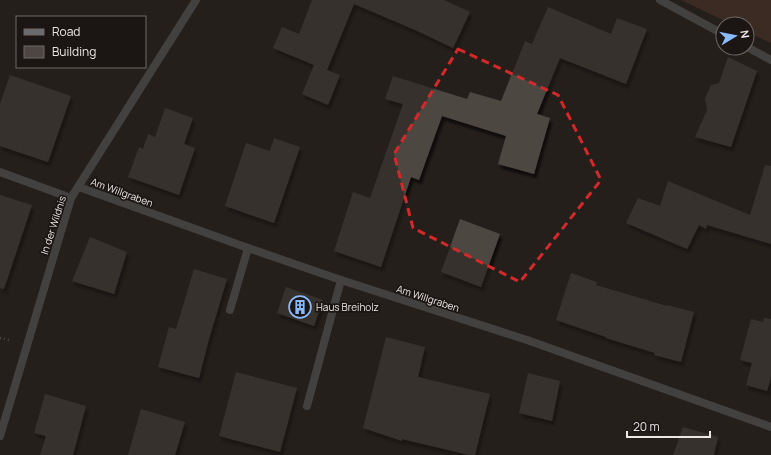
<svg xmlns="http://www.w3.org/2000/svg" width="771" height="455" viewBox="0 0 771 455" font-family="Manrope,sans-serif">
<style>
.green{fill:#573a2d}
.building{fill:#4d4643;filter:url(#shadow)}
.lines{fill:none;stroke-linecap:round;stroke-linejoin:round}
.path{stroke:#7a7472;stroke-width:2.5;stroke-dasharray:1 3;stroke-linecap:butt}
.service{stroke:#696b6e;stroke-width:8}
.minor{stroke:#696b6e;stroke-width:8}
.marked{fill:none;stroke:#d62828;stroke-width:3;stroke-dasharray:8 5;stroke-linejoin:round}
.labels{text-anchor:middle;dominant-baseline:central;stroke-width:3.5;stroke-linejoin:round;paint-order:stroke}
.street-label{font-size:10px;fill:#ece7e6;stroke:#1b1513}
.poi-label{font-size:10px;fill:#ece7e6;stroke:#1b1513;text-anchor:start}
</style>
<defs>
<filter id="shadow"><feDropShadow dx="2.5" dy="4.5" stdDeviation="1" flood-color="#0009"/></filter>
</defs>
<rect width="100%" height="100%" fill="#251f1c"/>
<path class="green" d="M681,0H771V43L747,32V24H731Z"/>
<g class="building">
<path d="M312,0H444L470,12L453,48L415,30L354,4L327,70L340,75L328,105L302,94L314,65L273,48L282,27L299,34Z"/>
<path d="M548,7L611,34L617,18L647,29L626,84L560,58L537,114L550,118L534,174L498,164L506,136L442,116L419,180L411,177L381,267L334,251L353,192L370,198L403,104L385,99L393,76L467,99L470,92L501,101L525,41L532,44Z"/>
<path d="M728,57L757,71L731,147L695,137L707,110L705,98L711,85L719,83Z"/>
<path d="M10,75L71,96L48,162L0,146V104Z"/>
<path d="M165,108L193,118L184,144L195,148L179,195L128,177L139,147L143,149L148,134L155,137Z"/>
<path d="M274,138L300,147L274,223L225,206L246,143L270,151Z"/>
<path d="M765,165L771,166V244L707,225L706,229L699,225L687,249L626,223L638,198L660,206L668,181L750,215Z"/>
<path d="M0,195L32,205L4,289L0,288Z"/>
<path d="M460,219L500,234L481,287L441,272Z"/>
<path d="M90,237L127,252L114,294L72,281Z"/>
<path d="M194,269L227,279L209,339L199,378L158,367L169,327L176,329Z"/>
<path d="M571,273L597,282L596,285L667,306V305L694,312L681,362L654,355L655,353L606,338V337L556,320Z"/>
<path d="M286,287L323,300L314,326L277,313Z"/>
<path d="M764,318L771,319V377L767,391L746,385L752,363L740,360L751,319L763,322Z"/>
<path d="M386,337L425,347L418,377L490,394L475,455H469L402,439V441L363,428Z"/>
<path d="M236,372L297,388L280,452L219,436Z"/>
<path d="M528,373L560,381L552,421L519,413Z"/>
<path d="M45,394L86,406L73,455H40L46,436L34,433Z"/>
<path d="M141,409L185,422L175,455H128Z"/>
<path d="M683,427L718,437L714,455H673Z"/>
</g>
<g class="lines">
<path class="path" d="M0,338L9,340"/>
<g class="service">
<path d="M660,0L723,34"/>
<path d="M747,47L771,60"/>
<path d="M230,310L248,248"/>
<path d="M307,406L341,280"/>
</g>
<g class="minor">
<path d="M0,172L71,198"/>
<path d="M79,187L248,248L341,280L527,340L771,427"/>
<path d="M0,436L71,198L196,0"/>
</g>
</g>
<path d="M0 0H771V455H0ZM458,49L558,95L601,180L520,282L413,228L394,154Z" fill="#251f1c" fill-opacity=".55" fill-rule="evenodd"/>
<path class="marked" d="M458,49L558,95L601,180L520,282L413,228L394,154Z"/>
<defs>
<g id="building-ring" transform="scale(1.15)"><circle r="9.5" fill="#1b1513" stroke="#88bafc" stroke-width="1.5"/><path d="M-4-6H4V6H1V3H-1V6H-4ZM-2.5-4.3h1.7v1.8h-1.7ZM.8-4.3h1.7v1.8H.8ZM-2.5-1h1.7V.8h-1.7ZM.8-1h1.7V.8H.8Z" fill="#88bafc"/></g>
</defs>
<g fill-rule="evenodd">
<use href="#building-ring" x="300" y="307"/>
</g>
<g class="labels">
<g class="street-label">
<text transform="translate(122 192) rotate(20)">Am Willgraben</text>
<text transform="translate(53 225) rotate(-72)">In der Wildnis</text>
<text transform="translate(428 298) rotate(18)">Am Willgraben</text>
</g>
<g class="poi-label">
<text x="316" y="307">Haus Breiholz</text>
</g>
</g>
<rect x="16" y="16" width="130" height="52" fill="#1b1513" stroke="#6f6967"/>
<rect x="24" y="29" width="20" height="6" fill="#696b6e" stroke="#6f6967"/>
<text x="52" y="36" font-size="12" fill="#ece7e6">Road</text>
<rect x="24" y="46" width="20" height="12" fill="#4d4643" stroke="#6f6967"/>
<text x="52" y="56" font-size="12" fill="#ece7e6">Building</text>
<g transform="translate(735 36) rotate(80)"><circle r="19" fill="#1b1513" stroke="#6f6967"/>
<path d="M0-3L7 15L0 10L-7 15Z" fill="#88bafc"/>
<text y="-6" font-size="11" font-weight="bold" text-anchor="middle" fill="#ece7e6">N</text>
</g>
<path d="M627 431v6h83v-6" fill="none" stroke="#ece7e6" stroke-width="2"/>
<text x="633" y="431" font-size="12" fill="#ece7e6" stroke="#1b1513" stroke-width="3" paint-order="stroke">20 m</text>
</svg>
